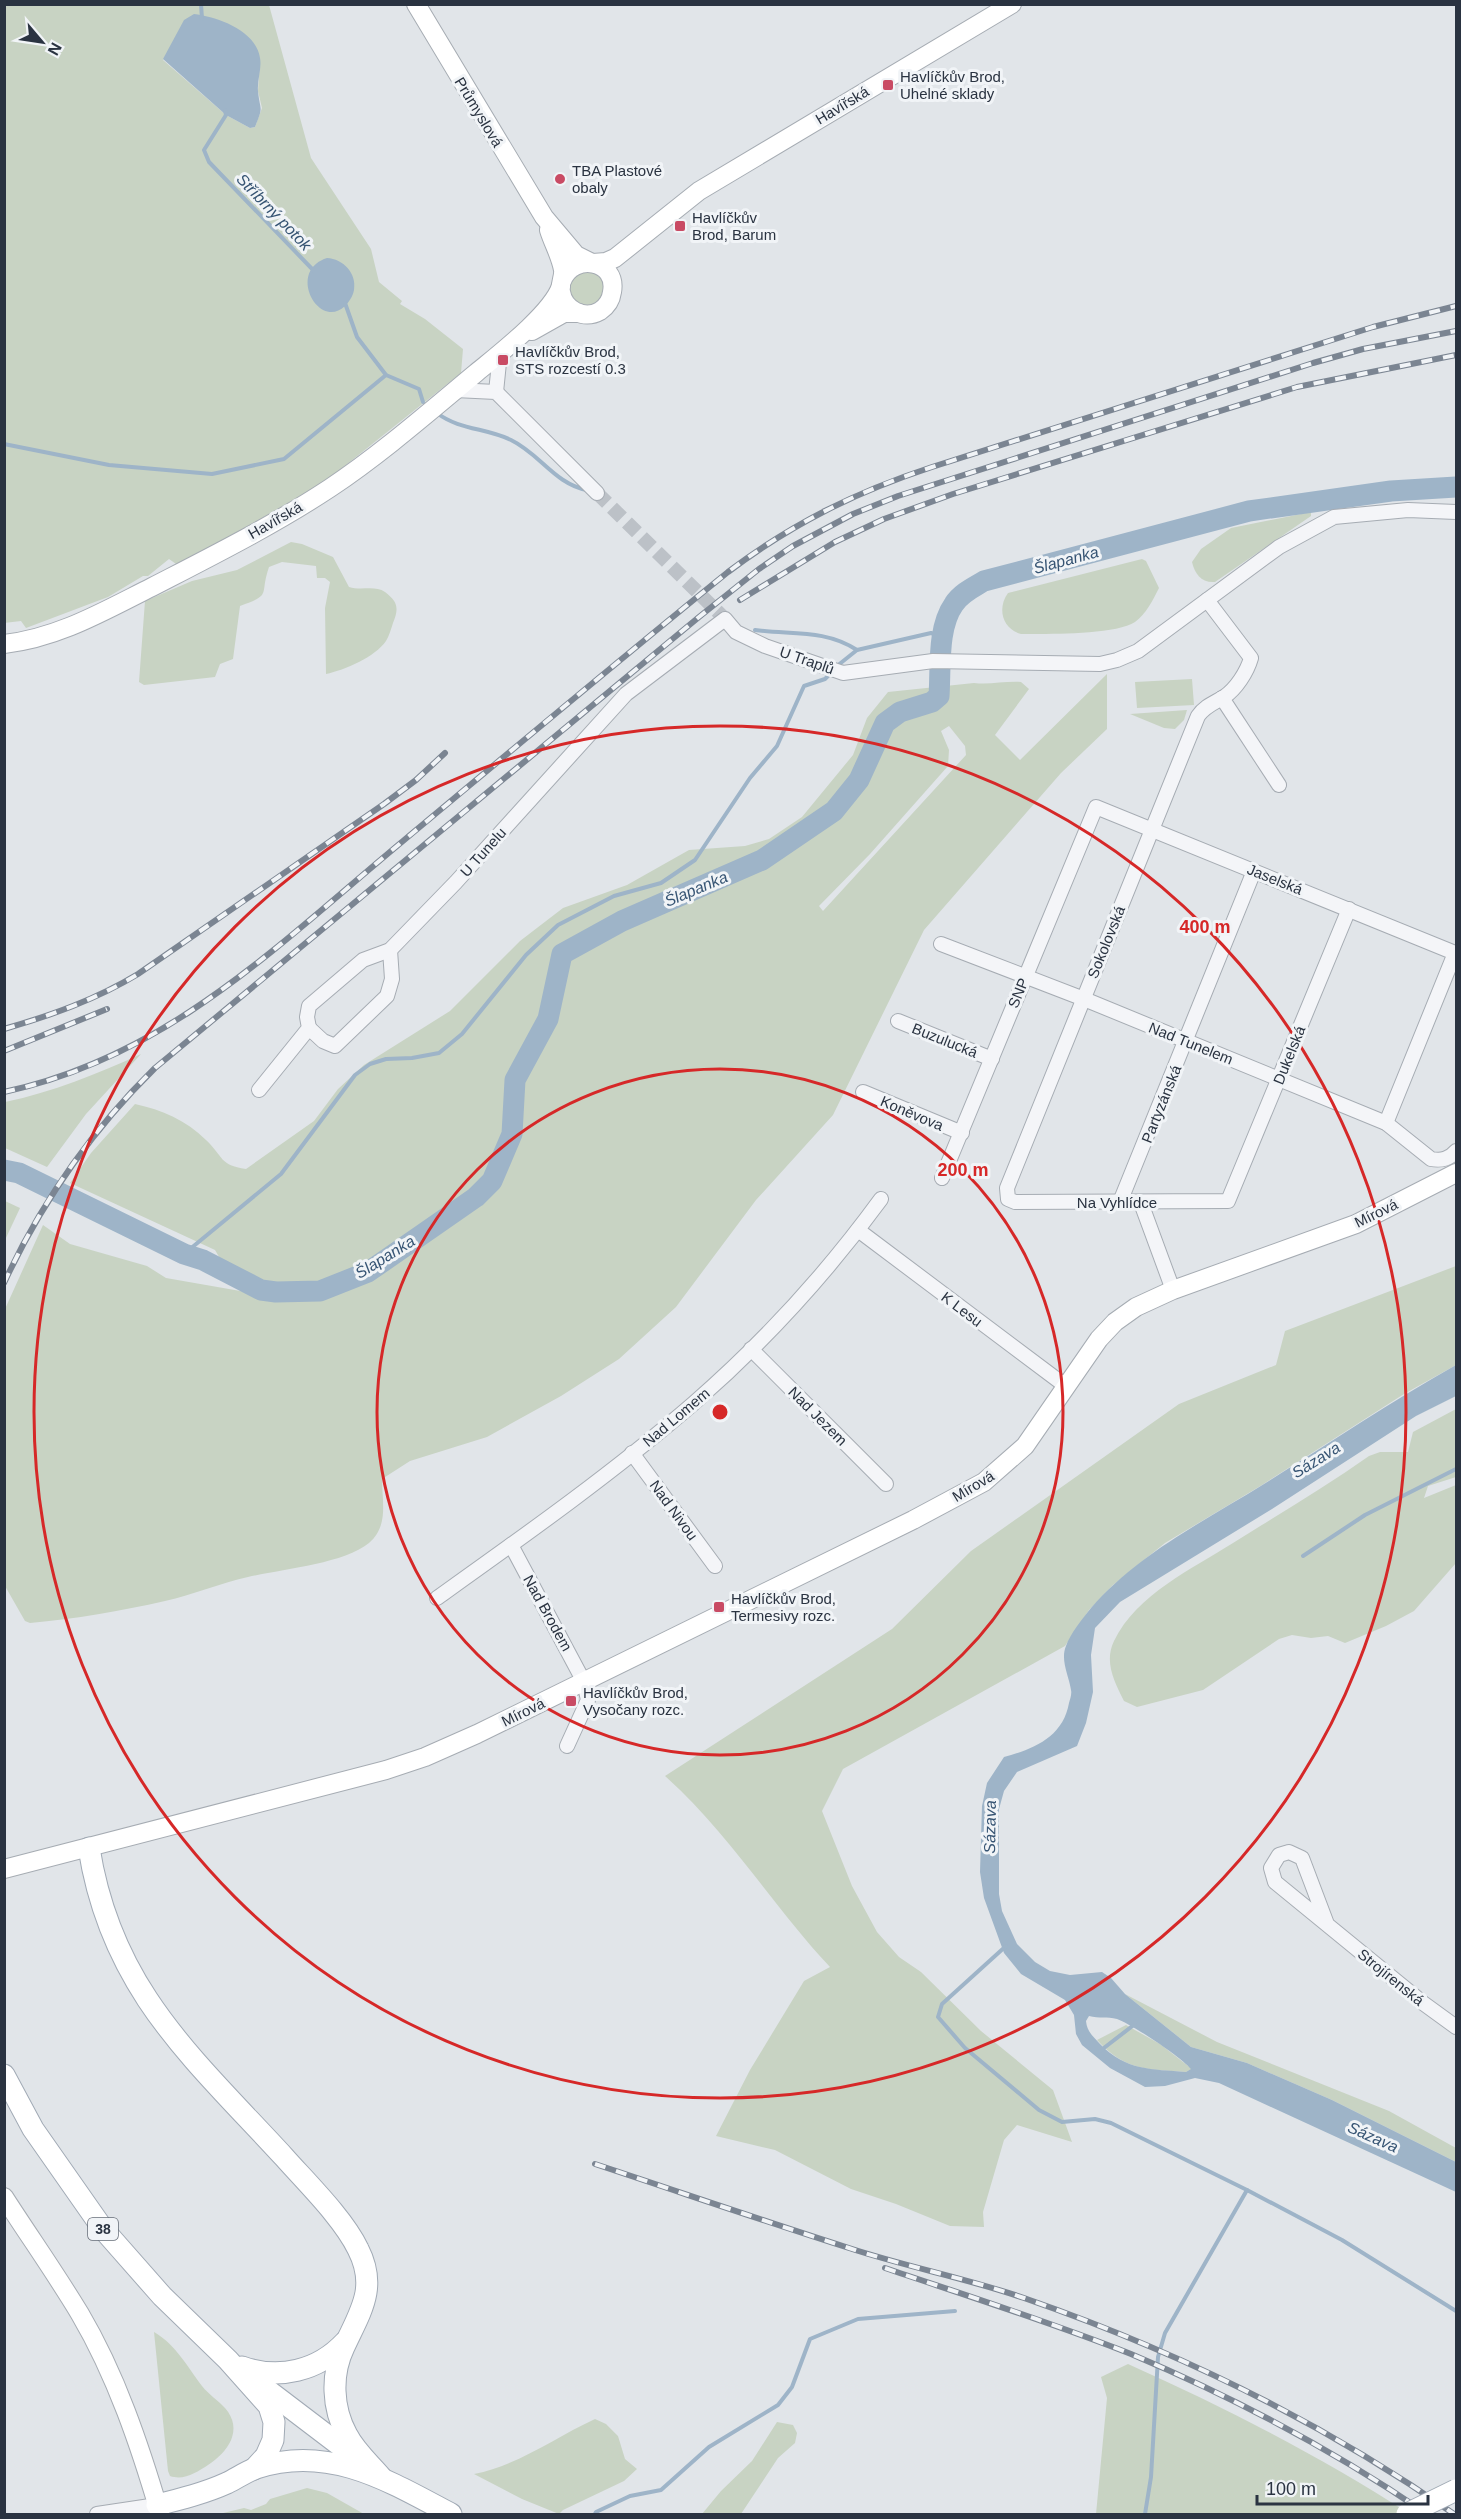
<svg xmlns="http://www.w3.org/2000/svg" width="1461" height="2519" viewBox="0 0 1461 2519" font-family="Arial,sans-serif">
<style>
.green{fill:#c8d3c3;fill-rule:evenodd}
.water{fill:#9eb4c8;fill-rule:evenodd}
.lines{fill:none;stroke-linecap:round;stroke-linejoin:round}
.stream{stroke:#9eb4c8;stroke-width:4}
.river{stroke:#9eb4c8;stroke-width:21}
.street-tunnel{stroke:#bcc1c7;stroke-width:14;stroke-dasharray:14 7;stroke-linecap:butt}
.street-casing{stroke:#a6acb3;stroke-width:16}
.secondary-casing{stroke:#a6acb3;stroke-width:20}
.primary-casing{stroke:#a1aab5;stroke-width:23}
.street{stroke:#f4f5f8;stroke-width:14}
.secondary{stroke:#fff;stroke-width:18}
.primary{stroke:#fff;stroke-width:21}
.rail-casing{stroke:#7b8592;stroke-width:6}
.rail{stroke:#f1f4f7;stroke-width:4;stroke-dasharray:11;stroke-linecap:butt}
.primary-bridge-casing{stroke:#a1aab5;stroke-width:23;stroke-linecap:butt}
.primary-bridge{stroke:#fff;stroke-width:21}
.ring{fill:none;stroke:#d62828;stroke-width:3}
.poi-dot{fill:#c94b64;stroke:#f1f4f7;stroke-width:2}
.labels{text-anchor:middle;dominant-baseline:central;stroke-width:6;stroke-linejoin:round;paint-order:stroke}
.shield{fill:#f1f4f7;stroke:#666d78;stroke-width:1.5}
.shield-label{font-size:14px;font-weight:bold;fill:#2a3341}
.poi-label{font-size:15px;fill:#2a3341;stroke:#f1f4f7;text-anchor:start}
.street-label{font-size:15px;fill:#2a3341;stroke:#f1f4f7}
.water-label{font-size:16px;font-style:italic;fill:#365473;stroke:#f1f4f7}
.centre{fill:#d62828;stroke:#f1f4f7;stroke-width:3}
.ring-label{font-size:18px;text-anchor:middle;font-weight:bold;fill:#d62828;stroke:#f1f4f7;stroke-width:6;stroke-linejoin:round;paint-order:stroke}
</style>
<rect width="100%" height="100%" fill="#e1e5e9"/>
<g class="green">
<path d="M4,5H269L311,158L371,249L379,282L402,301L400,304L425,319L463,349L461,373L326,481L179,566L169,559L148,576H143L108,597L26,628L21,621L4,623ZM175,40L260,59L258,91L262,108L255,127L250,128L226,115L163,60Z"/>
<circle cx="587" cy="288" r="17"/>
<path d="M1311,512V516L1215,582C1201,583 1195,574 1192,562L1201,549L1231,528Z"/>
<path d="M291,542L302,544L333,557L349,587C361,591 375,585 385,592C398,602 399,608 393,623C391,629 389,636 386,641C375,657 345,670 326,674L325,608L330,582L325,578H317L316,566L282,562L269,567C259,596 273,594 240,606L233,659L220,664L215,677L144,685L139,682L145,601L192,581L237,570Z"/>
<path d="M1142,559L1146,561L1159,588C1153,600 1146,614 1135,622C1115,635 1047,634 1021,634C1002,629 997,608 1008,593Z"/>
<path d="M1107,674V729L1061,773L924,930L833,1115L756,1200L676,1307L619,1359L561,1396L487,1437L410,1461L382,1479C382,1501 389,1526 369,1543C343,1564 282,1569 248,1577C220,1583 193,1595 165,1601C121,1611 75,1619 30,1623L25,1621L5,1586V1309L43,1225L70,1244L147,1266L166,1278L292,1300L278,1283L258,1282L228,1272L215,1250L70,1183L91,1153L135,1104C162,1110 186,1120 206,1140C224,1157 219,1165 246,1169L314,1121L338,1089L364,1065L450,1011L520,941L563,908L627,885L689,850L745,846L769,839L802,817L853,755L867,718L888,692L974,683C989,685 1005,681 1021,682L1029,689L995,735L1020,760ZM949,726L965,746L966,755L823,911L819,906L870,854L948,766L949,750L941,731Z"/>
<path d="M1192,679L1194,705L1137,708L1135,682Z"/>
<path d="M1187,710L1184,720L1175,729L1164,728L1130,714Z"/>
<path d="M141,1054L86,1114L47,1167L5,1148V1102C53,1092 97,1074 141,1054Z"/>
<path d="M5,1201L20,1208L5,1240Z"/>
<path d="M1456,1266V1365L1404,1394L1262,1485L1165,1543L1113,1585L1089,1610L1065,1646L843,1769L822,1811L852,1886L877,1932L899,1957L921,1972L981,2031L1053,2090L1072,2142L1017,2125L1004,2140L983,2212L984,2227L950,2226L896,2204L851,2189L775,2150L716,2136L750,2070L804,1981L830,1967C773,1906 728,1832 665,1776L892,1629L971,1551L1179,1404L1276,1365L1285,1331Z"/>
<path d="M1456,1409V1477L1428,1486L1424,1498L1456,1485V1563L1414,1611L1386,1626L1345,1643L1328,1636L1311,1638L1292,1635L1279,1639L1203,1690L1137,1707L1124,1701C1114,1681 1104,1662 1114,1641C1137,1594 1192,1569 1233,1543C1279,1514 1325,1487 1369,1456L1380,1452H1408L1413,1432Z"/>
<path d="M1125,1994L1217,2042L1389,2111L1456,2148V2162L1332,2100L1247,2063L1191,2047Z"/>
<path d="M1126,2025L1160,2044L1192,2069L1186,2072C1146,2069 1126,2071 1097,2040Z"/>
<path d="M154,2332C176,2345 187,2366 202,2386C209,2395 218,2400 225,2408C244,2430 228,2452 208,2465C197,2472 184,2481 170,2476L168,2471Z"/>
<path d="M1128,2364C1226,2408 1320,2456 1410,2514H1096L1107,2398L1101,2377Z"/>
<path d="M595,2419L606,2424L618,2436L625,2459L637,2469L624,2481L563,2510L559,2514L522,2499L474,2474C519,2465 554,2438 595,2419Z"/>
<path d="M777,2422L793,2425L797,2433L795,2443L778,2458L741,2514H702L721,2491L752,2461Z"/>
<path d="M307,2488L327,2493L364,2514H219L244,2508L251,2510L266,2504L270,2499Z"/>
</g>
<g class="water">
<path d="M194,14C217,17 256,30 260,58C262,69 257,80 258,91C260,112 264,105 255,127L250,128L226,115L163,59L184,20Z"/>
<path d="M327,258C343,259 357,273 354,290C353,296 349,302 345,306C319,331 286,271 327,258Z"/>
<path d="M1456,1365V1396L1416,1416L1272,1509L1120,1602L1095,1628L1091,1655L1093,1692L1086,1723L1077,1746L1017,1772L1004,1791L999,1809V1894L1002,1911L1017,1944L1035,1962L1050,1971L1070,1975L1102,1972L1111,1978L1125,1994L1191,2047L1247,2063L1332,2100L1456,2162V2192L1219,2083L1195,2078L1165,2086L1145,2087L1110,2068L1082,2045L1076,2034L1074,2015L1065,2000L1021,1974L1004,1953L984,1898L980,1872L982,1806L987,1783L1004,1757C1034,1749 1063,1737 1069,1703C1070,1699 1072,1694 1071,1690C1069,1676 1060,1660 1066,1646C1070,1634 1083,1618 1091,1608C1139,1553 1203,1522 1264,1484C1328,1444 1390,1402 1456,1365ZM1089,2016C1099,2019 1107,2016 1117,2019C1133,2025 1181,2057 1191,2069L1186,2072C1152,2069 1126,2071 1100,2044C1093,2036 1087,2032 1086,2021Z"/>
</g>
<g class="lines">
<g class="stream">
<path d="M201,4L202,19"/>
<path d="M225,110L226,115L204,150L209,162L315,272"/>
<path d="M345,303L357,337L386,375L419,389L423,402"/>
<path d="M437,413C459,430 487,428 511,440C540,454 555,484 587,490"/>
<path d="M4,444L109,465L212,474L284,459L386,375"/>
<path d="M755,630C791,635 825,629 857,650L931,633L943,637"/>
<path d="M837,666L857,650"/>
<path d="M184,1254L281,1174L355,1075L370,1064L386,1059L412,1058L439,1053L462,1034L526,955L558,925L614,896L661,883L695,860L750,778L777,746L804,686L825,679L832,672"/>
<path d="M1303,1556L1365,1515L1456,1469"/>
<path d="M1006,1946L942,2004L938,2017L965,2048L1039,2110L1062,2122L1095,2119L1111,2123L1247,2190L1342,2240L1456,2311"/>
<path d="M1100,2051L1135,2024"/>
<path d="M595,2514L596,2512L630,2496L661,2490L709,2447L778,2405L792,2387L810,2339L858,2319L955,2311"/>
<path d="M1145,2514L1151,2477L1158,2357L1165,2333L1247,2190"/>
</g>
<path class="river" d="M4,1170L19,1173L184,1254L203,1260L261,1290L276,1292L320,1291L368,1272L476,1197L492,1181L512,1134L515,1080L548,1019L562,954L622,921L762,860L834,811L859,780L885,723L900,712L932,702L939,696C941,667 937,628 954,604C961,593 974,587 984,581L1249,511L1391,491L1456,487"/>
<path class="street-tunnel" d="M597,493L725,619"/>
<g class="street-casing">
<g id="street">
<path d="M455,390L496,392L597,493"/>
<path d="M496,392L500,353"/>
<path d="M1207,600L1251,658C1247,672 1236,689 1224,697C1214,703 1205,706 1198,716L1007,1188L1008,1199L1015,1202L1228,1201L1349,909"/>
<path d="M1222,698L1279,785"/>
<path d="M941,944L1084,999L1386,1123L1431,1159C1442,1161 1449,1159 1456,1151"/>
<path d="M898,1021L992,1059"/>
<path d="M309,1028L323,1041L335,1046L387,996L392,979L390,950"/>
<path d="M259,1090L309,1028L307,1017L309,1006L363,960L390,950L456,882L626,694L725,619L736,632L765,646L843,673L933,661L1100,664L1117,660L1138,651L1279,547L1334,517L1408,510L1456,512"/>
<path d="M863,1092L962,1133"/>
<path d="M942,1178L1096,807L1455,953L1386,1123"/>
<path d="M1120,1202L1254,871"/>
<path d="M1141,1203L1173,1290"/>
<path d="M858,1230L1067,1387"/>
<path d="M751,1349L886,1484"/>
<path d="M632,1453L715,1566"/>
<path d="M511,1545L584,1682L588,1700L567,1746"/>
<path d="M437,1598C524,1536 613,1473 694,1403C764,1342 827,1273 881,1199"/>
<path d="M1327,1924L1302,1858L1289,1852L1279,1855L1271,1868L1275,1882L1423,2003L1456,2027"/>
<path d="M97,2514L157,2505"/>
</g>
</g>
<g class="secondary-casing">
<g id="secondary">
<path d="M416,4L544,217L576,255L590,262"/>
<path d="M549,230C553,243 561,257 563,270C564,277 559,285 561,292C564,310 584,320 600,311C606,307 611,300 612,292C618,260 573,252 562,281"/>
<path d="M593,263L606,262L615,258L699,191L1012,4"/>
<path d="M532,331L564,313H579"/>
<path d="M4,644C58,638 104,611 152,587C212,556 274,525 330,488C381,454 429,412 476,373C499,354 552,313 561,286"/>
<path d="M4,1869L386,1770L425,1757L477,1734L913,1520L984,1482L1025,1446L1099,1339L1115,1322L1136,1307L1173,1290L1356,1224L1456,1173"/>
<path d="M4,2197C29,2236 56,2274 80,2314C116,2375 140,2446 160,2514"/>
</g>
</g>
<g class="primary-casing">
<g id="primary">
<path d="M89,1848C111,1989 193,2058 284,2157C307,2183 343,2218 358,2249C378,2288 360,2312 344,2347C331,2374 332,2408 347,2435C355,2451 369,2463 381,2477"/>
<path d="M4,2075L33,2129L103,2229L162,2296L228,2360L269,2406L274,2422L273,2440L266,2456L254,2469"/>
<path d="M242,2367C279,2380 318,2371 345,2342"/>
<path d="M262,2386L354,2456"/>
<path d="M157,2505C181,2499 205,2493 227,2483C237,2478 246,2472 256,2468C329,2444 389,2481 451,2514"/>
</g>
</g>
<use href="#street" class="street"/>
<use href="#secondary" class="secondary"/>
<use href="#primary" class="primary"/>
<g class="rail-casing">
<g id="rail">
<path d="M740,600L835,542L884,519L953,494L1297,387L1456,355"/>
<path d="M4,1029C52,1015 95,1000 138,974L384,804L416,780L445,753"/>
<path d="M4,1051L107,1009"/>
<path d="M4,1092C168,1057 279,944 403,841C511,751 619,660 728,572C793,523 856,492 932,467L1373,327L1456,306"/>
<path d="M4,1283C42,1201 91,1131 155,1068L699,617L759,569L793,546L853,514L898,496L1313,363L1363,349L1456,331"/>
<path d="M595,2164C680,2192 764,2221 849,2248C907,2267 966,2278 1024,2298C1177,2351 1322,2422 1454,2514"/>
<path d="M885,2268C968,2296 1050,2322 1131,2354C1233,2397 1335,2451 1427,2514"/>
</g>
</g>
<use href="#rail" class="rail"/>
<g class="primary-bridge-casing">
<path id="primary-bridge" d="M1407,2514L1456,2490"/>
</g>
<use href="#primary-bridge" class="primary-bridge"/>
</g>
<g class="ring">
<circle cx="720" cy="1412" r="343"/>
<circle cx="720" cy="1412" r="686"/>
</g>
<g class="poi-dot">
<rect x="882" y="79" width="12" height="12" rx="3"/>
<circle cx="560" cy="179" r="6"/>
<rect x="674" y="220" width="12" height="12" rx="3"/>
<rect x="497" y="354" width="12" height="12" rx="3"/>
<rect x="713" y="1601" width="12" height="12" rx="3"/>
<rect x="565" y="1695" width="12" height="12" rx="3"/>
</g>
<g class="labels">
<rect class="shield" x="88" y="2218" width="30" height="22" rx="4.5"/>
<g class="shield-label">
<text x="103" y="2229">38</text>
</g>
<g class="poi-label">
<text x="900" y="76">Havlíčkův Brod,<tspan x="900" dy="17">Uhelné sklady</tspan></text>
<text x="572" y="170">TBA Plastové<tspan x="572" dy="17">obaly</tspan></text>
<text x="692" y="217">Havlíčkův<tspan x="692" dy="17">Brod, Barum</tspan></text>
<text x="515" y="351">Havlíčkův Brod,<tspan x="515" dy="17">STS rozcestí 0.3</tspan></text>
<text x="731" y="1598">Havlíčkův Brod,<tspan x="731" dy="17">Termesivy rozc.</tspan></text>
<text x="583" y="1692">Havlíčkův Brod,<tspan x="583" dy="17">Vysočany rozc.</tspan></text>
</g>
<g class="street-label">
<text transform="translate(842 105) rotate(-31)">Havířská</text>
<text transform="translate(479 112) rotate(59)">Průmyslová</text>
<text transform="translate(275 520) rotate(-30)">Havířská</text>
<text transform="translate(807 660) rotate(19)">U Traplů</text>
<text transform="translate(483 852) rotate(-48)">U Tunelu</text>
<text transform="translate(1275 879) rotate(22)">Jaselská</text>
<text transform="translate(1106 942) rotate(-68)">Sokolovská</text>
<text transform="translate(1018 993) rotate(-68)">SNP</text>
<text transform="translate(945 1040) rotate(22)">Buzulucká</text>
<text transform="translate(1191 1043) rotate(22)">Nad Tunelem</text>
<text transform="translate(1289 1055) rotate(-68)">Dukelská</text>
<text transform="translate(1161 1104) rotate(-68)">Partyzánská</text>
<text transform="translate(912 1113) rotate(23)">Koněvova</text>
<text x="1117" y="1202">Na Vyhlídce</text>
<text transform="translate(1376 1213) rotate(-26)">Mírová</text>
<text transform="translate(962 1309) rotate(37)">K Lesu</text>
<text transform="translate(818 1416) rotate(45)">Nad Jezem</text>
<text transform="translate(676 1417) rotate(-40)">Nad Lomem</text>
<text transform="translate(973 1486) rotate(-31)">Mírová</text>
<text transform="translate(674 1510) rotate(54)">Nad Nivou</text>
<text transform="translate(548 1613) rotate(61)">Nad Brodem</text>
<text transform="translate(523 1712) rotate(-26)">Mírová</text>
<text transform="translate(1391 1977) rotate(39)">Strojírenská</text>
</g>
<g class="water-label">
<text transform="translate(274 212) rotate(46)">Stříbrný potok</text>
<text transform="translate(1066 560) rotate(-15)">Šlapanka</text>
<text transform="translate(696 889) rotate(-23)">Šlapanka</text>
<text transform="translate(385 1257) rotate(-32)">Šlapanka</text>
<text transform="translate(1316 1460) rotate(-32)">Sázava</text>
<text transform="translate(990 1827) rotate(-89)">Sázava</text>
<text transform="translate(1373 2137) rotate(24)">Sázava</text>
</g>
</g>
<circle cx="720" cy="1412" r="9" class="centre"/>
<g class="ring-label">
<text x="1205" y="933">400 m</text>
<text x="963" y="1176">200 m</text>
</g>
<rect width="1461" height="2519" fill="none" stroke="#2a3341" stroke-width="12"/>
<g transform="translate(42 42) rotate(119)" stroke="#f1f4f7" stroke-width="4.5" paint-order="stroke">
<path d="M0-4.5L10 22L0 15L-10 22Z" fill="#2a3341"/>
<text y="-9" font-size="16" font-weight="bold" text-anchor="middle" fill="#2a3341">N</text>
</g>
<path d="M1257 2495v9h171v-9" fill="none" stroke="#2a3341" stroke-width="3"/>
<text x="1266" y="2495" font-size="18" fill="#2a3341" stroke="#f1f4f7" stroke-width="4.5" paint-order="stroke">100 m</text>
</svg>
